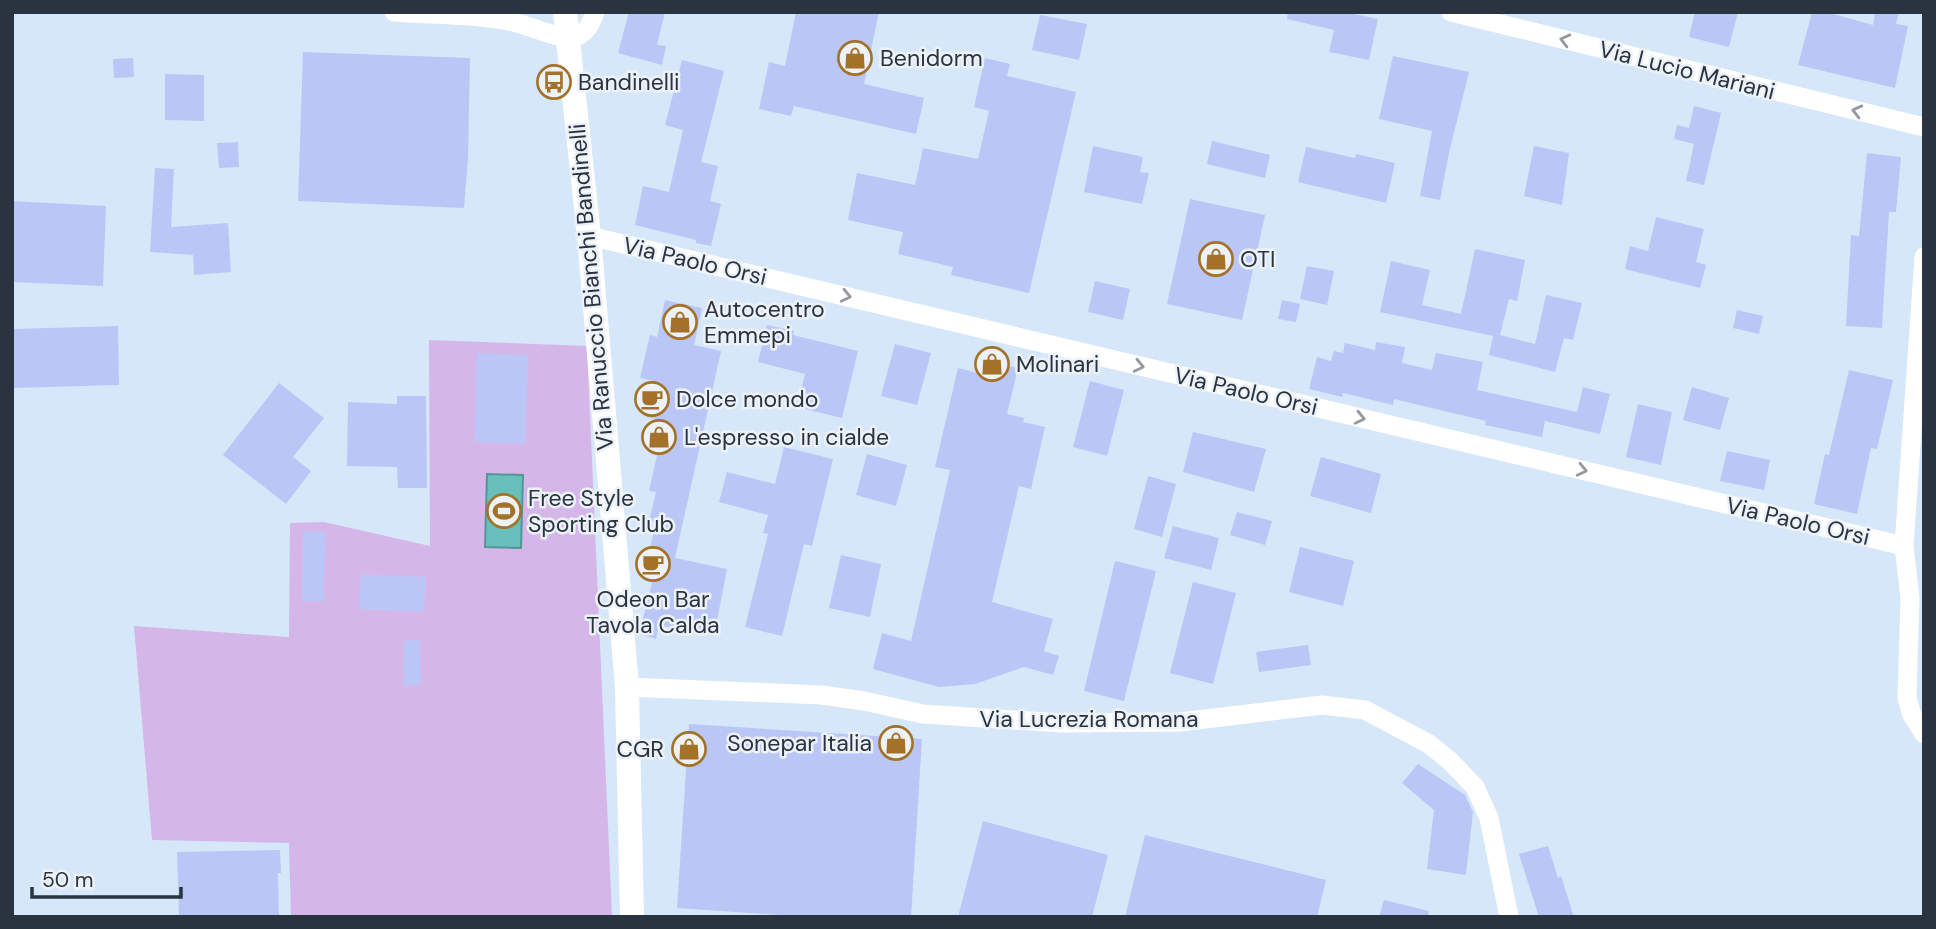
<svg xmlns="http://www.w3.org/2000/svg" width="1936" height="929" viewBox="0 0 1936 929" font-family="'DM Sans',sans-serif">
<style>
.green{fill:#d5b6e8}
.water{fill:#68bfbc;stroke:#559597;stroke-width:2}
.building{fill:#bac7f6}
.lines{fill:none;stroke-linecap:round;stroke-linejoin:round}
.minor{stroke:#fff;stroke-width:19}
.tertiary{stroke:#fff;stroke-width:24}
.oneway{stroke:#949aa0}
.labels{text-anchor:middle;dominant-baseline:central;stroke-width:5;stroke-linejoin:round;paint-order:stroke}
.poi-label{font-size:23px;fill:#293440;stroke:#edf2f9;text-anchor:start}
.street-label{font-size:23px;fill:#293440;stroke:#edf2f9}
</style>
<rect width="100%" height="100%" fill="#d6e7fa"/>
<path class="green" d="M429,340L587,346L612,917H291L289,843L152,840L134,626L289,637L290,523L324,522L430,546Z"/>
<path class="water" d="M487,474L523,475L521,548L485,547Z"/>
<g class="building">
<path d="M629,12H665L657,45L666,46L662,65L618,53Z"/>
<path d="M796,12H879L864,84L924,98L916,134L794,106L791,116L759,109L769,62L785,66Z"/>
<path d="M1288,12H1345L1378,19L1369,60L1329,52L1334,30L1287,19Z"/>
<path d="M1695,12H1738L1729,47L1689,37Z"/>
<path d="M1812,12H1826L1873,25L1875,12H1899L1896,24L1908,26L1895,88L1798,65Z"/>
<path d="M1040,15L1087,24L1079,60L1032,50Z"/>
<path d="M303,52L470,58L468,159L464,208L298,201Z"/>
<path d="M1393,56L1469,72L1449,153L1440,200L1420,196L1432,131L1379,119Z"/>
<path d="M133,58L134,77L114,78L113,59Z"/>
<path d="M985,58L1010,64L1007,76L1076,92L1029,293L951,275L953,267L898,254L903,232L848,220L857,173L915,185L923,148L978,159L989,111L974,107Z"/>
<path d="M682,60L724,71L701,162L718,166L710,201L721,204L711,246L696,243V240L635,225L643,186L669,192L683,130L665,125Z"/>
<path d="M165,74L204,75V121L165,120Z"/>
<path d="M1694,106L1721,113L1704,185L1686,181L1694,144L1674,139L1677,125L1689,128Z"/>
<path d="M1212,141L1270,155L1265,178L1207,164Z"/>
<path d="M238,142L239,167L219,168L217,143Z"/>
<path d="M1093,146L1143,157L1140,172L1149,173L1142,204L1084,192Z"/>
<path d="M1534,146L1569,153L1562,205L1524,196Z"/>
<path d="M1306,147L1355,158L1356,154L1395,163L1386,203L1298,182Z"/>
<path d="M1867,153L1901,157L1896,212H1889L1882,328L1846,326L1851,235L1859,236Z"/>
<path d="M155,168L174,169L171,227L228,223L231,272L194,275L193,255L150,252Z"/>
<path d="M1190,199L1265,215L1242,320L1167,304Z"/>
<path d="M12,201L106,206L103,286L12,282Z"/>
<path d="M1656,217L1704,229L1696,262L1706,265L1700,288L1625,269L1630,246L1648,251Z"/>
<path d="M1475,249L1525,260L1517,301L1509,299L1500,335L1535,344L1546,295L1582,303L1573,340L1564,338L1555,372L1489,355L1493,336L1380,312L1391,261L1430,270L1422,305L1461,314Z"/>
<path d="M1307,266L1334,271L1327,305L1300,299Z"/>
<path d="M1095,281L1130,289L1123,320L1088,312Z"/>
<path d="M665,300L702,308L694,345L721,351L675,558L727,569L714,636L659,625L656,639L639,634L654,575L648,574L653,553L649,552L656,523L649,521L656,492L649,491L657,455L653,454L660,420L646,417L654,381L640,378L650,335L657,337Z"/>
<path d="M1282,300L1300,304L1296,322L1278,319Z"/>
<path d="M1737,310L1763,316L1759,334L1733,328Z"/>
<path d="M767,325L794,331L793,335L858,351L842,418L797,407L805,374L758,362Z"/>
<path d="M118,326L119,385L12,388V329Z"/>
<path d="M1376,342L1405,347L1402,363L1432,370L1436,353L1483,362L1477,390L1577,412L1583,387L1610,394L1600,434L1545,421L1542,437L1485,425L1486,421L1394,399L1393,405L1343,393L1342,397L1309,389L1317,357L1331,361L1334,351L1343,353L1345,343L1375,350Z"/>
<path d="M895,344L931,353L917,405L881,396Z"/>
<path d="M477,353L528,355L525,444L475,442Z"/>
<path d="M984,360L1018,368L1007,414L1024,418L1023,422L1045,427L1031,489L1019,486L992,602L1053,619L1044,651L1059,656L1053,675L1024,667L975,684L939,687L873,669L882,633L911,641L950,470L935,467L958,368L981,374Z"/>
<path d="M1849,370L1893,380L1877,449L1871,448L1857,514L1814,504L1825,454L1829,455Z"/>
<path d="M1090,381L1124,390L1107,456L1073,447Z"/>
<path d="M279,383L324,418L293,457L311,471L286,504L223,455Z"/>
<path d="M1692,387L1729,398L1720,430L1683,420Z"/>
<path d="M397,396H426L427,488H398L397,467L347,466L348,402L397,404Z"/>
<path d="M1638,404L1672,412L1661,465L1626,457Z"/>
<path d="M1193,432L1266,449L1254,492L1183,472Z"/>
<path d="M784,447L833,459L812,546L804,544L782,636L745,627L768,534L763,533L768,515L719,502L727,472L775,484Z"/>
<path d="M1727,451L1770,460L1764,490L1720,481Z"/>
<path d="M867,454L907,465L896,506L856,495Z"/>
<path d="M1321,457L1381,474L1371,513L1310,496Z"/>
<path d="M1148,476L1176,484L1162,537L1134,529Z"/>
<path d="M1237,512L1272,521L1265,545L1230,535Z"/>
<path d="M1173,526L1219,538L1211,570L1164,558Z"/>
<path d="M303,531L325,532L324,601H302Z"/>
<path d="M1300,547L1354,561L1343,606L1289,592Z"/>
<path d="M841,555L881,564L870,617L829,608Z"/>
<path d="M1115,561L1156,571L1124,701L1084,691Z"/>
<path d="M361,574L426,577L424,612L359,609Z"/>
<path d="M1193,582L1236,593L1213,684L1170,673Z"/>
<path d="M420,640L421,685L404,686V641Z"/>
<path d="M1308,645L1311,665L1259,672L1256,652Z"/>
<path d="M689,724L922,739L911,917H809L677,908Z"/>
<path d="M1418,764L1465,795L1473,812L1466,875L1427,869L1434,810L1402,783Z"/>
<path d="M983,821L1108,855L1092,917H958Z"/>
<path d="M1145,835L1326,880L1317,917H1125Z"/>
<path d="M1548,846L1558,878L1561,876L1574,917H1539L1519,854Z"/>
<path d="M280,850L281,873H278L279,917H179L177,852Z"/>
<path d="M1384,900L1429,911L1428,917H1379Z"/>
</g>
<g class="lines">
<g class="minor">
<path d="M394,12C433,15 474,14 513,22C527,25 559,39 571,38C585,36 591,25 595,12"/>
<path d="M1451,12L1924,127"/>
<path d="M589,236L1904,546"/>
<path d="M1924,257L1904,546L1910,598L1907,698L1912,715L1924,734"/>
<path d="M627,687L822,695L864,701L923,714L1062,723L1180,722L1322,705L1365,710L1429,744L1450,761L1475,787L1489,818L1509,917"/>
</g>
<path class="tertiary" d="M565,12L589,236L627,687L632,917"/>
</g>
<defs><path id="oneway-chevron" d="M-2-3.5L2.5 0L-2 3.5" fill="none" stroke-width="1.6" stroke-linecap="round" stroke-linejoin="round" transform="scale(1.75)"/></defs>
<g class="oneway">
<use href="#oneway-chevron" transform="translate(1565 40) rotate(-166)"/>
<use href="#oneway-chevron" transform="translate(1857 111) rotate(-166)"/>
<use href="#oneway-chevron" transform="translate(846 296) rotate(13)"/>
<use href="#oneway-chevron" transform="translate(1139 366) rotate(13)"/>
<use href="#oneway-chevron" transform="translate(1360 418) rotate(13)"/>
<use href="#oneway-chevron" transform="translate(1582 470) rotate(13)"/>
</g>
<defs>
<g id="shop-ring" transform="scale(1.75)"><circle r="9.5" fill="#edf2f9" stroke="#a37127" stroke-width="1.5"/><path d="M-5-2.5h2.3a2.7 3.5 0 0 1 5.4 0H5L5.5 6h-11ZM-1.5-2.5h3a1.5 2.3 0 0 0-3 0Z" fill="#a37127"/></g>
<g id="bus-ring" transform="scale(1.75)"><circle r="9.5" fill="#edf2f9" stroke="#a37127" stroke-width="1.5"/><path d="M-5-6H5V4H4V6H2V4H-2V6H-4V4H-5ZM-3.5-4V0h7V-4ZM-3.5 1.2v1.5H-2V1.2ZM2 1.2v1.5H3.5V1.2Z" fill="#a37127"/></g>
<g id="cafe-ring" transform="scale(1.75)"><circle r="9.5" fill="#edf2f9" stroke="#a37127" stroke-width="1.5"/><path d="M-5.5-4.5H6V0H3Q3 3.5 0 3.5H-2.5Q-5.5 3.5-5.5 0ZM3-3.2v2h1.7v-2ZM-6 4.5H4V6H-6Z" fill="#a37127"/></g>
<g id="stadium-ring" transform="scale(1.75)"><circle r="9.5" fill="#edf2f9" stroke="#a37127" stroke-width="1.5"/><path d="M0-5a6.5 5 0 1 0 0 10a6.5 5 0 1 0 0-10ZM-3.5-1.8h7v3.6h-7Z" fill="#a37127"/></g>
</defs>
<g fill-rule="evenodd">
<use href="#shop-ring" x="855" y="58"/>
<use href="#bus-ring" x="554" y="82"/>
<use href="#shop-ring" x="1216" y="259"/>
<use href="#shop-ring" x="680" y="322"/>
<use href="#shop-ring" x="992" y="364"/>
<use href="#cafe-ring" x="652" y="399"/>
<use href="#shop-ring" x="659" y="437"/>
<use href="#stadium-ring" x="504" y="511"/>
<use href="#cafe-ring" x="653" y="564"/>
<use href="#shop-ring" x="896" y="743"/>
<use href="#shop-ring" x="689" y="749"/>
</g>
<g class="labels">
<g class="poi-label">
<text x="880" y="58">Benidorm</text>
<text x="578" y="82">Bandinelli</text>
<text x="1240" y="259">OTI</text>
<text x="704" y="309">Autocentro<tspan x="704" dy="26">Emmepi</tspan></text>
<text x="1016" y="364">Molinari</text>
<text x="676" y="399">Dolce mondo</text>
<text x="684" y="437">L'espresso in cialde</text>
<text x="528" y="498">Free Style<tspan x="528" dy="26">Sporting Club</tspan></text>
<text x="653" y="599" text-anchor="middle">Odeon Bar<tspan x="653" dy="26">Tavola Calda</tspan></text>
<text x="872" y="743" text-anchor="end">Sonepar Italia</text>
<text x="664" y="749" text-anchor="end">CGR</text>
</g>
<g class="street-label">
<text transform="translate(1687 70) rotate(14)">Via Lucio Mariani</text>
<text transform="translate(695 261) rotate(13)">Via Paolo Orsi</text>
<text transform="translate(591 287) rotate(-95)">Via Ranuccio Bianchi Bandinelli</text>
<text transform="translate(1246 391) rotate(13)">Via Paolo Orsi</text>
<text transform="translate(1798 521) rotate(13)">Via Paolo Orsi</text>
<text x="1089" y="719">Via Lucrezia Romana</text>
</g>
</g>
<rect width="1936" height="929" fill="none" stroke="#293440" stroke-width="28"/>
<path d="M32 887v10h149v-10" fill="none" stroke="#293440" stroke-width="3.5"/>
<text x="42" y="887" font-size="21" fill="#293440" stroke="#edf2f9" stroke-width="5" paint-order="stroke">50 m</text>
</svg>
